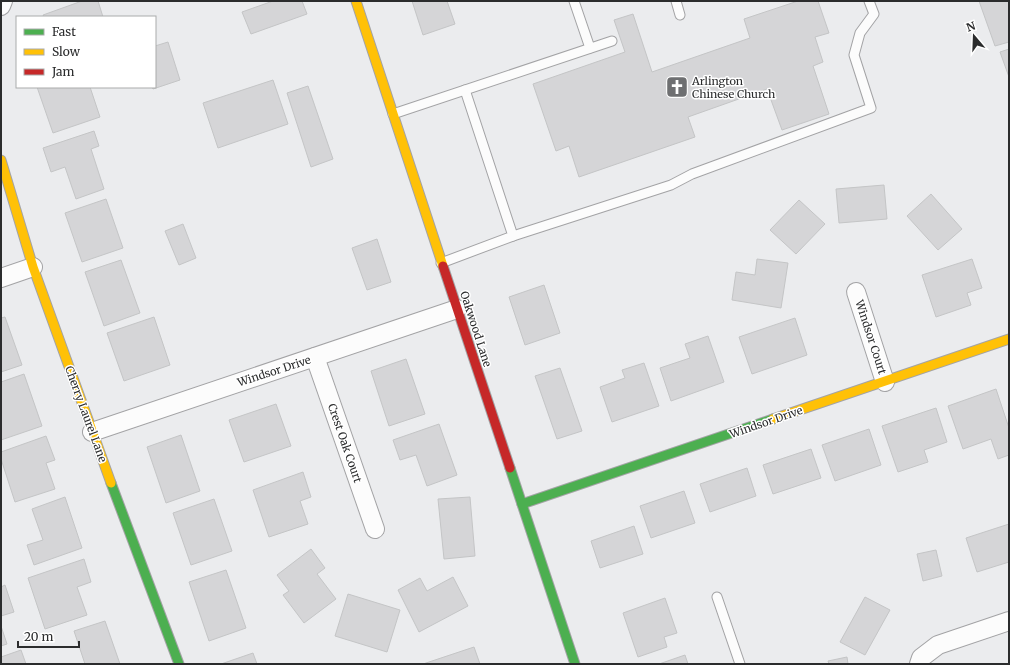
<svg xmlns="http://www.w3.org/2000/svg" width="1010" height="665" viewBox="0 0 1010 665" font-family="Merriweather,serif">
<style>
.building{fill:#d5d5d7;stroke:#c4c5c6}
.lines{fill:none;stroke-linecap:round;stroke-linejoin:round}
.lane-casing{stroke:#a3a3a5;stroke-width:11}
.street-casing{stroke:#a3a3a5;stroke-width:20}
.fast-casing{stroke:#a3a3a5;stroke-width:11}
.slow-casing{stroke:#a3a3a5;stroke-width:11}
.jam-casing{stroke:#a3a3a5;stroke-width:11}
.lane{stroke:#fcfcfc;stroke-width:9}
.street{stroke:#fcfcfc;stroke-width:18}
.fast{stroke:#4caf50;stroke-width:9}
.slow{stroke:#ffc107;stroke-width:9}
.jam{stroke:#c62828;stroke-width:9}
.labels{text-anchor:middle;dominant-baseline:central;stroke-width:3;stroke-linejoin:round;paint-order:stroke}
.poi-label{font-size:11px;fill:#2b2c2d;stroke:#fff;text-anchor:start}
.street-label{font-size:11px;fill:#2b2c2d;stroke:#fff}
</style>
<rect width="100%" height="100%" fill="#ebecee"/>
<g class="building">
<path d="M82,1H98L103,17H44L43,15Z"/>
<path d="M273,1H302L307,14L251,34L242,12Z"/>
<path d="M412,1H447L455,24L423,35Z"/>
<path d="M798,1H818L829,33L815,37L823,62L813,66L829,114L782,130L767,89L688,117L695,137L579,177L569,146L556,151L533,84L625,52L614,20L633,14L652,72L750,38L744,19Z"/>
<path d="M979,1H1009V42L995,46Z"/>
<path d="M168,42L180,80L153,89L152,87H155V46Z"/>
<path d="M1009,49V77L1000,52Z"/>
<path d="M273,80L288,124L218,148L203,103Z"/>
<path d="M308,86L333,159L311,167L287,93Z"/>
<path d="M37,87H90L100,117L53,133Z"/>
<path d="M94,131L99,146L91,149L104,189L76,199L65,167L51,172L43,148Z"/>
<path d="M884,185L887,219L839,223L836,189Z"/>
<path d="M931,194L962,229L938,250L907,216Z"/>
<path d="M106,199L123,248L82,262L65,213Z"/>
<path d="M799,200L825,224L796,254L770,230Z"/>
<path d="M183,224L196,258L179,265L165,231Z"/>
<path d="M377,239L391,282L367,290L352,248Z"/>
<path d="M757,259L788,263L781,308L732,300L736,272L755,275Z"/>
<path d="M972,259L982,288L967,293L971,305L936,317L922,275Z"/>
<path d="M121,260L140,313L104,326L85,272Z"/>
<path d="M544,285L560,333L525,345L509,297Z"/>
<path d="M5,317L22,365L1,372V318Z"/>
<path d="M154,317L170,365L124,381L107,333Z"/>
<path d="M795,318L807,355L752,374L739,337Z"/>
<path d="M708,336L724,382L671,401L660,368L690,358L685,344Z"/>
<path d="M406,359L425,414L389,426L371,371Z"/>
<path d="M644,363L659,406L612,422L600,387L625,378L622,370Z"/>
<path d="M560,368L582,431L557,439L535,376Z"/>
<path d="M24,374L42,426L1,440V382Z"/>
<path d="M996,389L1009,428V455L998,459L991,439L963,449L948,406Z"/>
<path d="M276,404L291,446L244,462L229,420Z"/>
<path d="M936,408L947,442L924,450L928,462L898,472L882,426Z"/>
<path d="M439,424L457,475L427,486L416,455L400,460L393,440Z"/>
<path d="M869,429L881,465L835,481L822,445Z"/>
<path d="M181,435L200,491L166,503L147,447Z"/>
<path d="M46,436L55,460L46,463L55,489L15,502L1,459V452Z"/>
<path d="M811,449L821,478L773,494L763,465Z"/>
<path d="M747,468L756,496L710,512L700,484Z"/>
<path d="M303,472L311,497L300,501L308,524L269,537L253,490Z"/>
<path d="M684,491L695,523L651,538L640,506Z"/>
<path d="M65,497L82,548L34,565L27,545L43,540L32,509Z"/>
<path d="M470,497L475,556L444,559L438,499Z"/>
<path d="M214,499L232,551L191,565L173,513Z"/>
<path d="M1009,524V562L977,572L966,538Z"/>
<path d="M634,526L643,554L600,568L591,541Z"/>
<path d="M311,549L325,568L317,574L336,599L304,623L283,595L289,591L277,575Z"/>
<path d="M936,550L942,576L923,581L917,554Z"/>
<path d="M84,559L91,582L77,587L87,615L45,629L28,578Z"/>
<path d="M226,570L246,628L209,641L189,582Z"/>
<path d="M453,577L468,606L419,632L398,590L420,578L427,591Z"/>
<path d="M5,585L14,612L1,616V587Z"/>
<path d="M348,594L400,610L387,652L335,636Z"/>
<path d="M865,597L890,610L865,655L840,642Z"/>
<path d="M665,598L677,633L664,637L667,647L638,657L623,613Z"/>
<path d="M105,621L120,664H85L74,631Z"/>
<path d="M1,626L7,644L1,646Z"/>
<path d="M474,647L480,664H423Z"/>
<path d="M21,650L26,664H1V657Z"/>
<path d="M253,653L257,664H221Z"/>
<path d="M685,655L688,664H659Z"/>
<path d="M847,657L848,664H829L828,661Z"/>
</g>
<g class="lines">
<g class="lane-casing">
<g id="lane">
<path d="M574,1L590,48"/>
<path d="M676,1L680,15"/>
<path d="M393,114L612,41"/>
<path d="M513,236L671,185L692,174L871,108L854,55L860,33L874,14L869,1"/>
<path d="M441,263L513,236L465,90"/>
<path d="M717,597L740,664"/>
</g>
</g>
<g class="street-casing">
<g id="street">
<path d="M1,6L3,1"/>
<path d="M1,278L33,267"/>
<path d="M856,292L885,382"/>
<path d="M315,357L375,529"/>
<path d="M92,432L457,309"/>
<path d="M919,664L921,658L938,645L1009,621"/>
</g>
</g>
<g class="fast-casing">
<g id="fast">
<path d="M510,468L575,664"/>
<path d="M111,483L179,664"/>
<path d="M522,504L773,419"/>
</g>
</g>
<g class="slow-casing">
<g id="slow">
<path d="M356,1L443,266"/>
<path d="M1,160L33,267L111,483"/>
<path d="M773,419L1009,339"/>
</g>
</g>
<g class="jam-casing">
<path id="jam" d="M443,266L510,468"/>
</g>
<use href="#lane" class="lane"/>
<use href="#street" class="street"/>
<use href="#fast" class="fast"/>
<use href="#slow" class="slow"/>
<use href="#jam" class="jam"/>
</g>
<defs>
<g id="church-square" transform="scale(1.15)"><rect x="-9" y="-9" width="18" height="18" rx="4" fill="#6e6f71" stroke="#fff"/><path d="M-1.2-6h2.4v3.5h3.3v2.4h-3.3V6h-2.4V-.1h-3.3v-2.4h3.3Z" fill="#fff"/></g>
</defs>
<g fill-rule="evenodd">
<use href="#church-square" x="677" y="87"/>
</g>
<g class="labels">
<g class="poi-label">
<text x="692" y="81">Arlington<tspan x="692" dy="13">Chinese Church</tspan></text>
</g>
<g class="street-label">
<text transform="translate(476 329) rotate(72)">Oakwood Lane</text>
<text transform="translate(871 337) rotate(72)">Windsor Court</text>
<text transform="translate(274 371) rotate(-18)">Windsor Drive</text>
<text transform="translate(86 414) rotate(70)">Cherry Laurel Lane</text>
<text transform="translate(766 422) rotate(-19)">Windsor Drive</text>
<text transform="translate(345 443) rotate(71)">Crest Oak Court</text>
</g>
</g>
<rect width="1010" height="665" fill="none" stroke="#2b2c2d" stroke-width="4"/>
<rect x="16" y="16" width="140" height="72" fill="#ffffff" stroke="#aaabab"/>
<rect x="24" y="29" width="20" height="6" fill="#4caf50" stroke="#aaabab"/>
<text x="52" y="36" font-size="12" fill="#2b2c2d">Fast</text>
<rect x="24" y="49" width="20" height="6" fill="#ffc107" stroke="#aaabab"/>
<text x="52" y="56" font-size="12" fill="#2b2c2d">Slow</text>
<rect x="24" y="69" width="20" height="6" fill="#c62828" stroke="#aaabab"/>
<text x="52" y="76" font-size="12" fill="#2b2c2d">Jam</text>
<g transform="translate(974 36) rotate(341)" stroke="#ffffff" stroke-width="3" paint-order="stroke">
<path d="M0-3L7 15L0 10L-7 15Z" fill="#2b2c2d"/>
<text y="-6" font-size="11" font-weight="bold" text-anchor="middle" fill="#2b2c2d">N</text>
</g>
<path d="M18 641v6h61v-6" fill="none" stroke="#2b2c2d" stroke-width="2"/>
<text x="24" y="641" font-size="12" fill="#2b2c2d" stroke="#ffffff" stroke-width="3" paint-order="stroke">20 m</text>
</svg>
